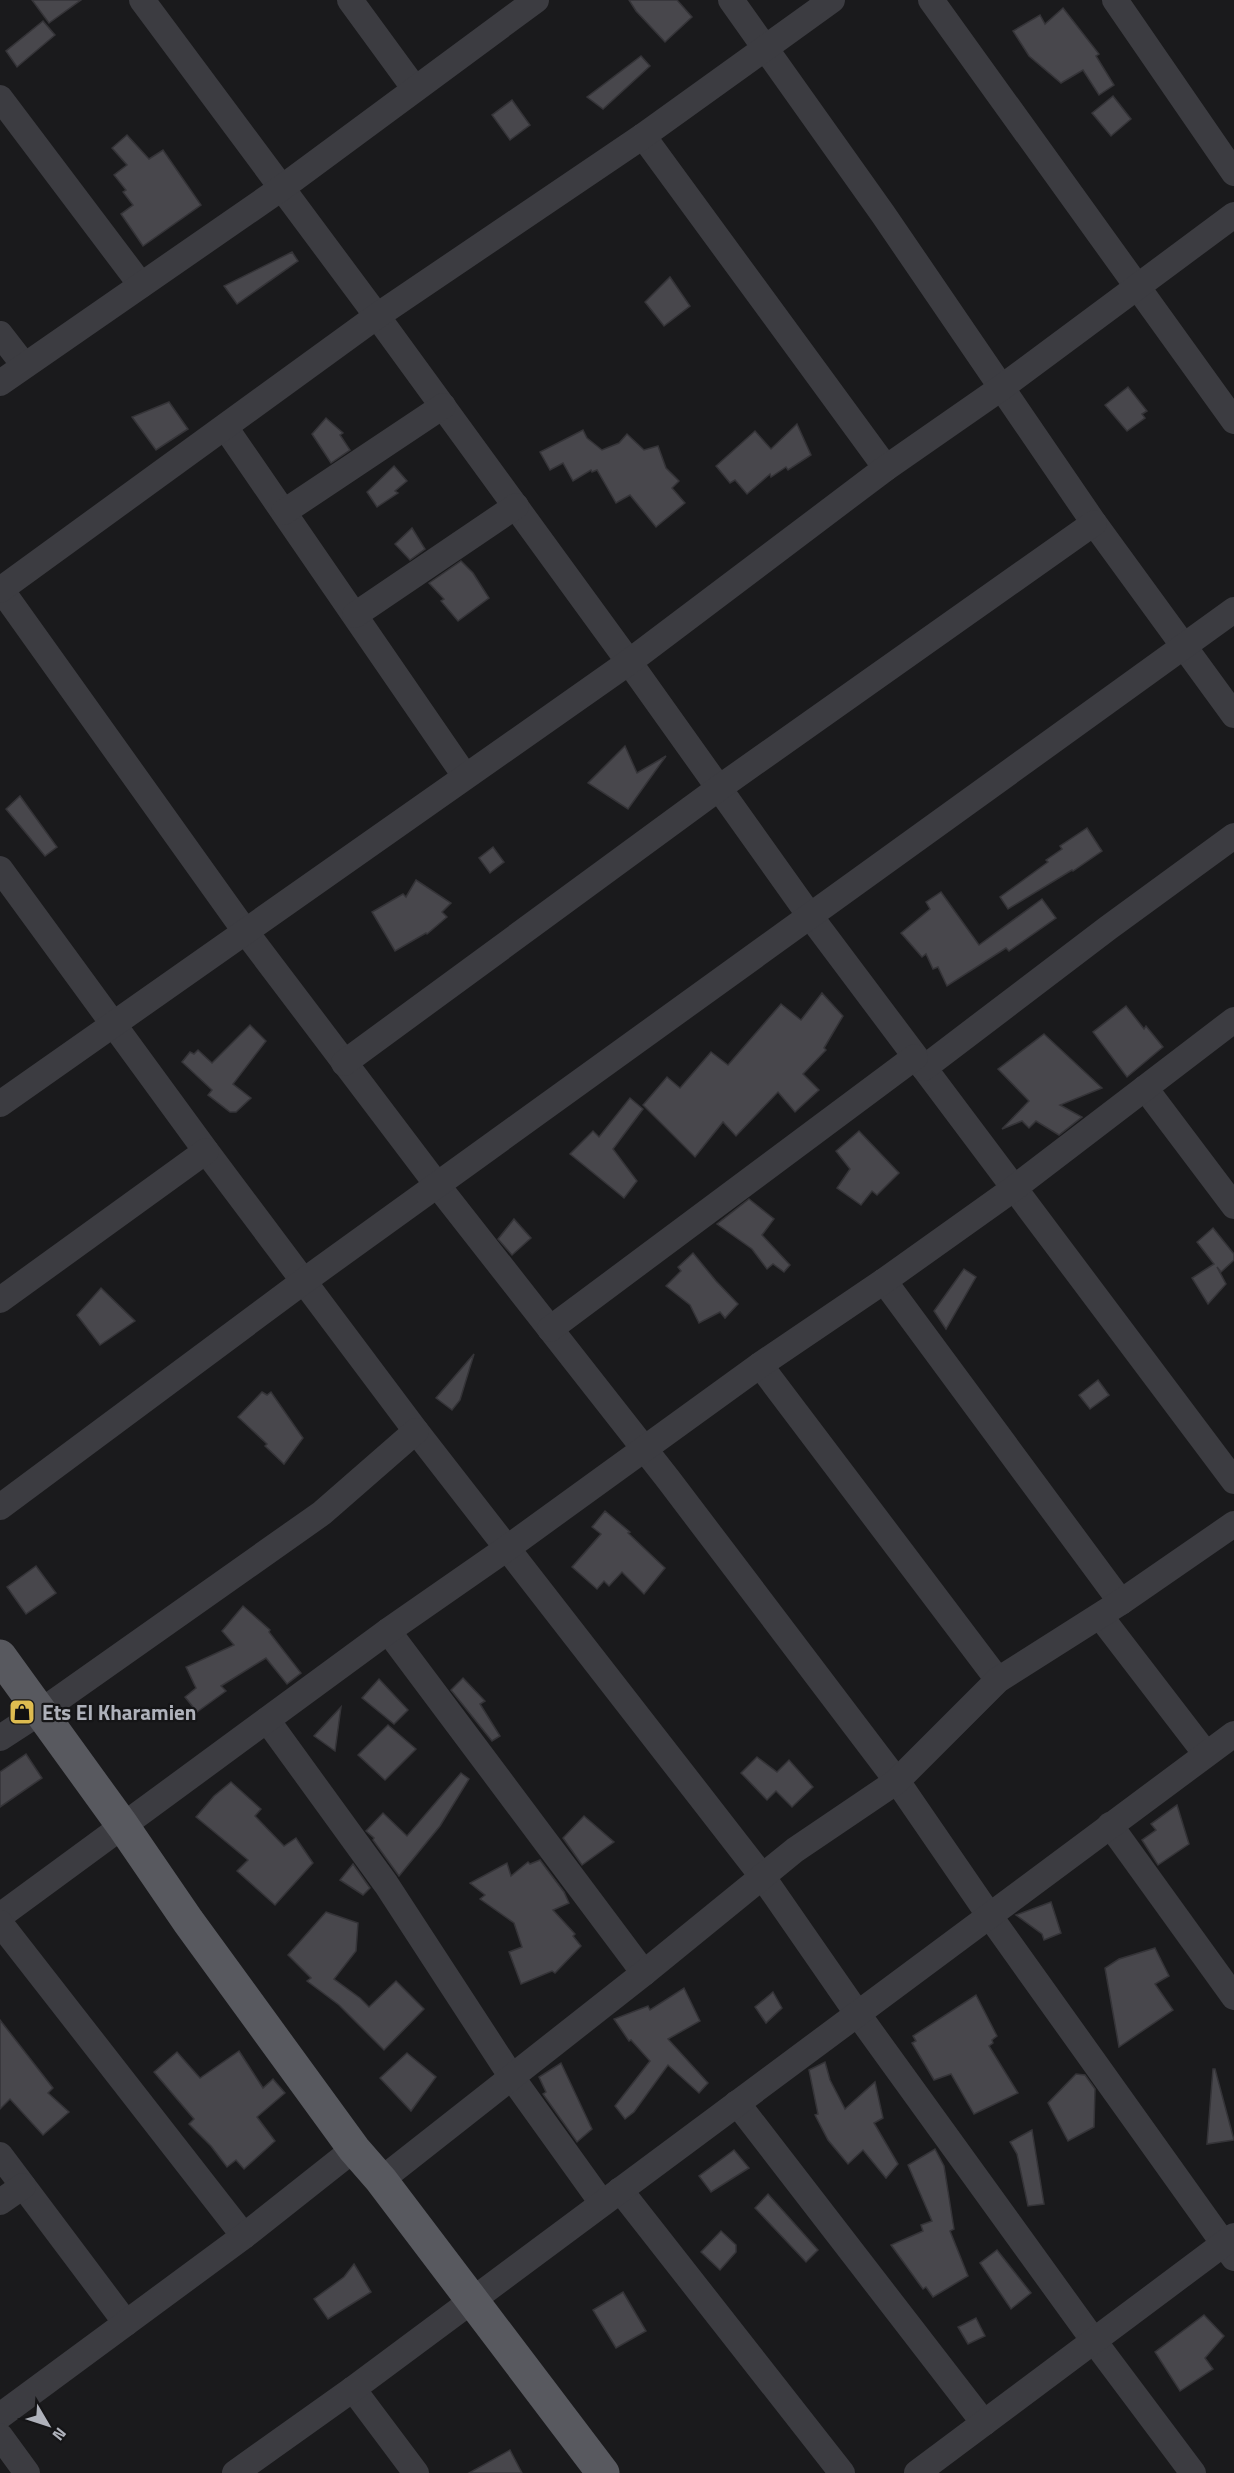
<svg xmlns="http://www.w3.org/2000/svg" width="1234" height="2473" viewBox="0 0 1234 2473" font-family="'Titillium Web',sans-serif">
<style>
.building{fill:#48474c;stroke:#353438;stroke-width:1.5}
.lines{fill:none;stroke-linecap:round;stroke-linejoin:round}
.street{stroke:#3c3c41;stroke-width:26}
.primary{stroke:#58595f;stroke-width:33}
.labels{text-anchor:middle;dominant-baseline:central;stroke-width:4.5;stroke-linejoin:round;paint-order:stroke}
.poi-label{font-size:21px;font-weight:bold;fill:#aeb1ba;stroke:#151517;text-anchor:start}
</style>
<rect width="100%" height="100%" fill="#1a1a1c"/>
<g class="building">
<path d="M32,0H81L49,23Z"/>
<path d="M629,0H677L692,17L665,42L636,11Z"/>
<path d="M1063,8L1099,54L1096,56L1114,85L1099,95L1083,70L1061,83L1029,56L1013,31L1040,15L1045,24Z"/>
<path d="M43,21L55,35L17,67L6,51Z"/>
<path d="M641,56L650,66L603,109L587,97Z"/>
<path d="M1113,96L1131,119L1111,136L1092,113Z"/>
<path d="M512,100L530,125L510,140L492,115Z"/>
<path d="M127,135L149,159L163,150L201,205L143,246L121,214L133,205L123,192L126,190L114,175L127,165L112,148Z"/>
<path d="M292,252L298,261L237,304L224,286Z"/>
<path d="M670,277L690,306L664,326L645,302Z"/>
<path d="M1128,387L1147,411L1142,414L1145,418L1127,431L1105,405Z"/>
<path d="M169,402L188,429L156,450L132,417Z"/>
<path d="M326,418L343,433L340,435L350,450L331,463L312,434Z"/>
<path d="M797,424L811,455L788,470L786,467L771,477L770,474L747,494L735,480L730,483L716,466L755,431L771,449Z"/>
<path d="M583,430L587,438L602,450L619,443L627,434L644,450L658,446L666,468L679,481L672,488L685,503L656,527L630,495L616,503L597,470L592,472L591,470L573,481L563,463L550,470L540,452Z"/>
<path d="M394,466L407,481L395,491L398,493L377,507L367,492Z"/>
<path d="M412,528L425,549L410,560L395,544Z"/>
<path d="M461,561L473,573L489,598L458,621L441,601L444,599L429,583Z"/>
<path d="M625,746L637,773L666,756L628,809L588,783Z"/>
<path d="M20,796L57,847L45,856L6,809Z"/>
<path d="M1087,828L1102,851L1073,871L1072,870L1008,909L1000,897L1048,862L1046,860L1062,849L1060,846Z"/>
<path d="M493,847L504,862L490,873L479,858Z"/>
<path d="M416,880L451,903L442,912L447,917L427,934L426,933L395,951L372,912L403,894L406,897Z"/>
<path d="M941,892L979,945L1042,899L1056,918L1009,951L1006,948L947,986L938,967L933,969L926,954L922,957L901,933L930,909L926,902Z"/>
<path d="M822,993L843,1016L824,1048L826,1050L803,1074L819,1090L795,1112L778,1092L736,1136L723,1122L695,1157L643,1105L667,1077L680,1088L711,1052L728,1065L781,1004L801,1020Z"/>
<path d="M1126,1006L1144,1029L1146,1026L1163,1047L1127,1077L1093,1032Z"/>
<path d="M250,1025L266,1041L233,1084L251,1098L236,1112H230L208,1095L212,1090L182,1062L190,1052L194,1054L198,1050L212,1063Z"/>
<path d="M1044,1034L1102,1088L1060,1105L1082,1117L1059,1135L1036,1121L1029,1128L1022,1121L1002,1129L1029,1101L998,1069Z"/>
<path d="M630,1098L643,1109L613,1149L637,1181L624,1198L570,1154L593,1131L599,1137Z"/>
<path d="M859,1131L899,1173L877,1195L872,1191L861,1205L837,1188L850,1169L836,1151Z"/>
<path d="M749,1199L774,1219L762,1235L790,1265L784,1272L773,1264L767,1269L752,1249L717,1224Z"/>
<path d="M514,1219L531,1238L512,1255L498,1239Z"/>
<path d="M1213,1228L1234,1254V1260L1221,1272L1217,1267L1226,1284L1208,1304L1192,1278L1214,1264L1197,1242Z"/>
<path d="M693,1253L716,1281L738,1304L725,1318L720,1312L699,1323L690,1305L666,1286L681,1271L678,1267Z"/>
<path d="M964,1269L976,1277L946,1329L934,1311Z"/>
<path d="M101,1288L135,1321L100,1345L77,1315Z"/>
<path d="M474,1354L460,1400L452,1410L436,1398Z"/>
<path d="M1098,1380L1109,1395L1090,1409L1079,1395Z"/>
<path d="M262,1392L267,1395L271,1392L303,1438L284,1464L265,1446L267,1444L238,1417Z"/>
<path d="M605,1511L630,1532L628,1533L665,1568L644,1594L622,1572L609,1586L604,1581L597,1589L572,1567L601,1534L592,1527Z"/>
<path d="M36,1566L56,1593L26,1614L7,1587Z"/>
<path d="M243,1606L270,1630L269,1632L301,1673L287,1684L266,1658L221,1686L226,1691L197,1712L185,1697L196,1688L186,1667L234,1645L222,1631Z"/>
<path d="M463,1678L485,1701L480,1704L500,1736L492,1741L451,1690Z"/>
<path d="M379,1679L408,1710L394,1724L362,1698Z"/>
<path d="M341,1707L335,1751L314,1736Z"/>
<path d="M388,1725L416,1749L385,1780L358,1755Z"/>
<path d="M26,1754L42,1778L0,1807V1772Z"/>
<path d="M757,1757L777,1772L789,1760L813,1787L792,1807L776,1791L767,1800L741,1773Z"/>
<path d="M461,1773L469,1779L440,1826L399,1876L373,1840L374,1838L366,1831L383,1813L407,1836Z"/>
<path d="M231,1782L261,1809L255,1816L284,1846L296,1838L313,1863L275,1905L237,1871L248,1860L196,1817L214,1796Z"/>
<path d="M1177,1805L1189,1844L1158,1865L1142,1840L1156,1830L1151,1824Z"/>
<path d="M584,1816L614,1842L582,1865L563,1838Z"/>
<path d="M540,1860L564,1892L569,1903L553,1910L575,1934L573,1936L581,1946L555,1973L552,1971L521,1984L509,1952L522,1947L514,1923L480,1899L485,1895L470,1883L507,1863L511,1876L528,1862L530,1864Z"/>
<path d="M353,1864L370,1888L363,1895L340,1880Z"/>
<path d="M1051,1902L1061,1933L1044,1940L1042,1934L1016,1915Z"/>
<path d="M326,1912L358,1923L356,1951L334,1979L360,1998L369,2007L396,1981L424,2009L384,2050L339,2005L307,1981L311,1978L288,1955Z"/>
<path d="M1155,1948L1169,1976L1155,1984L1173,2010L1119,2047L1105,1968L1119,1959Z"/>
<path d="M684,1988L700,2021L668,2039L708,2083L699,2093L668,2065L634,2112L625,2119L615,2106L650,2061L631,2040L629,2041L614,2019L648,2006L650,2010Z"/>
<path d="M773,1992L782,2008L766,2023L755,2007Z"/>
<path d="M976,1995L997,2036L992,2040L993,2043L989,2046L1018,2093L974,2114L951,2074L934,2080L912,2043L916,2041L913,2036Z"/>
<path d="M0,2020L53,2088L48,2093L69,2112L43,2135L10,2099L0,2109Z"/>
<path d="M239,2051L263,2088L273,2079L285,2093L257,2117L275,2141L244,2169L236,2160L227,2167L211,2146L189,2124L194,2119L154,2072L177,2052L200,2078Z"/>
<path d="M407,2053L436,2077L411,2111L380,2078Z"/>
<path d="M825,2062L830,2080L845,2109L875,2082L883,2118L874,2123L898,2164L886,2178L863,2150L848,2164L828,2140L815,2115L818,2114L809,2070Z"/>
<path d="M561,2063L592,2129L577,2142L543,2094L546,2092L539,2077Z"/>
<path d="M1213,2069H1215L1234,2140L1207,2144Z"/>
<path d="M1076,2074L1085,2075L1095,2089L1094,2127L1068,2141L1048,2103Z"/>
<path d="M1032,2130L1044,2204L1028,2206L1017,2154L1010,2142Z"/>
<path d="M935,2149L944,2166L954,2229L950,2231L968,2276L933,2297L926,2287L923,2289L891,2245L923,2231L921,2225L932,2221L908,2165Z"/>
<path d="M734,2150L749,2168L711,2192L699,2176Z"/>
<path d="M768,2194L818,2250L806,2262L755,2208Z"/>
<path d="M721,2231L736,2245V2252L720,2270L701,2252Z"/>
<path d="M997,2250L1031,2293L1011,2309L980,2263Z"/>
<path d="M354,2264L371,2292L328,2319L314,2299L344,2277Z"/>
<path d="M623,2292L646,2331L616,2348L593,2310Z"/>
<path d="M1204,2315L1224,2336L1205,2358L1213,2369L1180,2391L1155,2352Z"/>
<path d="M976,2318L985,2336L968,2344L958,2327Z"/>
<path d="M510,2450L522,2473H469Z"/>
</g>
<g class="lines">
<g class="street">
<path d="M142,0L377,316L629,662L810,916L1234,1481"/>
<path d="M350,0L415,89"/>
<path d="M731,0L883,214L1094,523L1234,715"/>
<path d="M931,0L1234,421"/>
<path d="M1115,0L1234,173"/>
<path d="M0,98L141,285"/>
<path d="M643,136L886,468"/>
<path d="M0,334L24,365"/>
<path d="M0,383L283,187L536,0"/>
<path d="M225,427L465,776"/>
<path d="M284,512L443,406"/>
<path d="M0,588L245,931L438,1186L668,1479L897,1781L989,1915L1234,2258"/>
<path d="M0,590L377,316L643,136L832,0"/>
<path d="M355,615L516,506"/>
<path d="M0,869L206,1151L416,1431L762,1876L857,2013L1094,2341L1193,2473"/>
<path d="M344,1063L719,788L1094,523"/>
<path d="M924,1068L1108,928L1234,836"/>
<path d="M1145,1088L1234,1206"/>
<path d="M0,1104L629,662L886,468L1001,388L1234,215"/>
<path d="M884,1281L1121,1602"/>
<path d="M0,1300L206,1151"/>
<path d="M550,1329L915,1057"/>
<path d="M760,1365L998,1680"/>
<path d="M0,1507L304,1281L1234,610"/>
<path d="M1100,1616L1206,1754"/>
<path d="M388,1631L644,1973"/>
<path d="M267,1720L386,1884L511,2076L602,2203"/>
<path d="M0,1738L40,1712L322,1513L416,1431"/>
<path d="M1110,1825L1234,1997"/>
<path d="M0,1916L388,1631L506,1549L760,1365L884,1281L1013,1189L1234,1020"/>
<path d="M0,1923L244,2236"/>
<path d="M737,2103L984,2423"/>
<path d="M0,2155L126,2323"/>
<path d="M381,2180L644,1973L795,1850L897,1781L998,1680L1121,1602L1234,1524"/>
<path d="M620,2190L842,2473"/>
<path d="M0,2202L23,2186"/>
<path d="M353,2389L416,2473"/>
<path d="M0,2416L244,2236L354,2149"/>
<path d="M0,2436L27,2473"/>
<path d="M235,2473L353,2389L1234,1734"/>
<path d="M917,2473L1234,2236"/>
</g>
<path class="primary" d="M0,1656L123,1826L188,1921L354,2149L381,2180L603,2473"/>
</g>
<defs>
<g id="shop-square" transform="scale(1.35)"><rect x="-9" y="-9" width="18" height="18" rx="4" fill="#debc50" stroke="#151517"/><path d="M-5-2.5h2.3a2.7 3.5 0 0 1 5.4 0H5L5.5 6h-11ZM-1.5-2.5h3a1.5 2.3 0 0 0-3 0Z" fill="#111"/></g>
</defs>
<g fill-rule="evenodd">
<use href="#shop-square" x="22" y="1712"/>
</g>
<g class="labels">
<g class="poi-label">
<text x="42" y="1712">Ets El Kharamien</text>
</g>
</g>
<g transform="translate(48 2425) rotate(129)" stroke="#151517" stroke-width="4.5" paint-order="stroke">
<path d="M0-4.5L10 22L0 15L-10 22Z" fill="#aeb1ba"/>
<text y="-9" font-size="16" font-weight="bold" text-anchor="middle" fill="#aeb1ba">N</text>
</g>
</svg>
